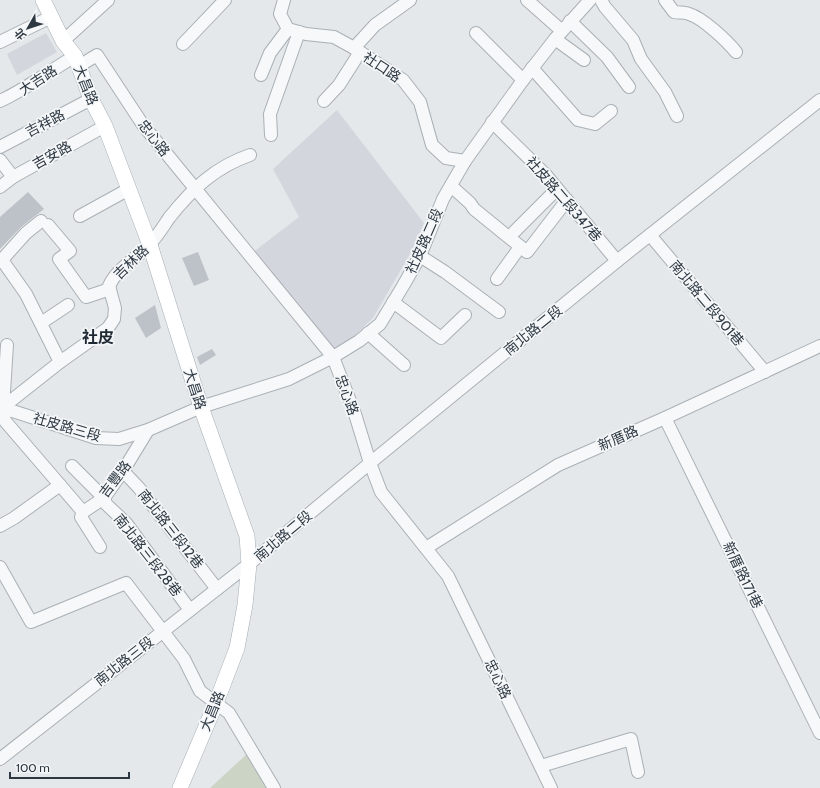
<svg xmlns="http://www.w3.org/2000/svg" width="820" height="788" viewBox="0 0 820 788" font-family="Cabin,'Noto Sans TC',sans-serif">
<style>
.built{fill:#d3d7dd}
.green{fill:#ccd4c6}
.building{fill:#bcc2c8}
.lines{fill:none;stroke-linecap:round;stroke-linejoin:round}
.minor-casing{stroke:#a9b0b5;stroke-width:14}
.major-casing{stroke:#a4aeb6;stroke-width:16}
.minor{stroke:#f7f8fa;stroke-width:12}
.major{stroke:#fff;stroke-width:15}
.labels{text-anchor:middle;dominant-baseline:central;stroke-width:3.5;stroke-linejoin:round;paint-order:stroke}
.street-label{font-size:14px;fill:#2d3842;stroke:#f4f6f8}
.quarter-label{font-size:16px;font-weight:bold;fill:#1f2934;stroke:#f4f6f8}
</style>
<rect width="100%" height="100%" fill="#e4e8eb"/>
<g class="built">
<path d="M46,33L57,52L17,75L7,54Z"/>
<path d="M337,110L424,223L410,254L373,318L331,358L248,256L299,217L273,169Z"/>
</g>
<path class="green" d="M248,753L269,788H210Z"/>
<g class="building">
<path d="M28,192L44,209L21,227L0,249V217Z"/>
<path d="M198,252L209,280L194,286L182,258Z"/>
<path d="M155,305L161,328L146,338L135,318Z"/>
<path d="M212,349L216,355L200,365L197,357Z"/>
</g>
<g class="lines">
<g class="minor-casing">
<g id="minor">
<path d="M284,0L280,14L288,29L306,34L334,37L354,48L403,80L420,102L432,145L446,158L465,161"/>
<path d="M527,0L562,31"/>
<path d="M601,0L605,7L633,40L641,59L665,92L677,116"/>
<path d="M665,0L674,12C679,13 685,12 689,14C703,18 727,41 736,52"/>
<path d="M570,21L607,57L629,87"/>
<path d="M476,33L523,80"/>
<path d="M555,39L584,60"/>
<path d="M63,41L108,0"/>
<path d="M0,42L51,17"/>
<path d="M183,44L225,0"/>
<path d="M354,48L375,25L410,0"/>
<path d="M79,66L97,55L143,125L333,357L355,414L370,463L381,492L448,576L551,788"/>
<path d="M532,68L578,120L595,124L611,111"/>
<path d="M261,75L270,53L288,29"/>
<path d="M0,101C26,89 50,71 75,56"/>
<path d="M324,101L339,85L360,52"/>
<path d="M492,122L546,175L617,261"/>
<path d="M271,135L270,114L299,32"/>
<path d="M0,147L91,99"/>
<path d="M0,160L13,177"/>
<path d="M451,186L470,203L474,209L527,252L567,200"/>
<path d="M0,187L13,177L105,126"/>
<path d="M80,216L129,189"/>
<path d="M48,225L70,251L59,259L86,297L110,289"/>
<path d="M514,232L557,189"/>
<path d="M650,235L765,372"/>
<path d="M420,256L445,272L499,312"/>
<path d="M2,260L26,294L60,362"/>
<path d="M0,262L26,233L41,221"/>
<path d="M497,279L520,247"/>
<path d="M393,302L441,338L465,315"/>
<path d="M41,323L68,305"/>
<path d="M368,333L404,365"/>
<path d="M7,345L3,407L5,421L60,485"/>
<path d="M0,407L96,438L119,439L148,430L201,407L289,379L333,357L359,341L380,324L403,286L420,256L443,199L465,161L523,80L555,39L590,0"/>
<path d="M3,407L60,362L108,328L114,319L115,308L109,286C117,268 136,259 149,245C157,237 163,227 169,218C192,189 215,167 250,155"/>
<path d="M665,418L820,733"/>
<path d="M72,466L104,498L106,504L126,523L190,610"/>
<path d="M123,471L139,488L217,589"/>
<path d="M83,512L81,517L100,547"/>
<path d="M0,526L14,518L60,485L83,512L104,498L123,471L148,430"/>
<path d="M426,548L558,465L665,418L820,346"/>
<path d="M0,567L31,622L126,583L184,659L200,691L229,713L274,788"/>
<path d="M0,759L249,564L370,463L617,261L820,100"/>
<path d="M541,766L631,739L638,772"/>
</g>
</g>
<g class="major-casing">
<path id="major" d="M43,0L63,41L75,56L91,99L105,126L150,245L201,407L247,536L249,564L245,605L237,648L216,703L180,788"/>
</g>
<use href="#minor" class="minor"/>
<use href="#major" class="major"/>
</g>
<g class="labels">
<g class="street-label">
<text transform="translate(382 67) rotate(34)">社口路</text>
<text transform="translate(38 80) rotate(-33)">大吉路</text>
<text transform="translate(86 85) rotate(68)">大昌路</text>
<text transform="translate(45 123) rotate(-28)">吉祥路</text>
<text transform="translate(154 138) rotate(52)">忠心路</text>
<text transform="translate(52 155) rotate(-29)">吉安路</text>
<text transform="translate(564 199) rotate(49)">社皮路二段347巷</text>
<text transform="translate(424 241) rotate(-66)">社皮路二段</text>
<text transform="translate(131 262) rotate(-44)">吉林路</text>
<text transform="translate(707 303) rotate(50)">南北路二段901巷</text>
<text transform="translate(533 330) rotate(-39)">南北路二段</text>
<text transform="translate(195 389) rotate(72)">大昌路</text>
<text transform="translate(347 395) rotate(70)">忠心路</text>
<text transform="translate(67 427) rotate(16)">社皮路三段</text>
<text transform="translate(618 438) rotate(-24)">新厝路</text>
<text transform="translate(115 479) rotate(-53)">吉豐路</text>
<text transform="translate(171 529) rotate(52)">南北路三段12巷</text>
<text transform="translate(283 536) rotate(-40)">南北路二段</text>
<text transform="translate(148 555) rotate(52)">南北路三段28巷</text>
<text transform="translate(743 575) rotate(64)">新厝路171巷</text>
<text transform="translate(124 661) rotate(-38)">南北路三段</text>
<text transform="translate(498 679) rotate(64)">忠心路</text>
<text transform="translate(212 711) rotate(-68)">大昌路</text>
</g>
<g class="quarter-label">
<text x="98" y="337">社皮</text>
</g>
</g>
<g transform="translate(28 28) rotate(231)" stroke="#f4f6f8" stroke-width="3" paint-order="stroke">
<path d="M0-3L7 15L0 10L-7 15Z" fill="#2d3842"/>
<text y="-6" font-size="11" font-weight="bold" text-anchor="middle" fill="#2d3842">北</text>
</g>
<path d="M10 772v6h119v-6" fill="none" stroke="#2d3842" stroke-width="2"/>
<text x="16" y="772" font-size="12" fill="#2d3842" stroke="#f4f6f8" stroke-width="3" paint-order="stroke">100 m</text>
</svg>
